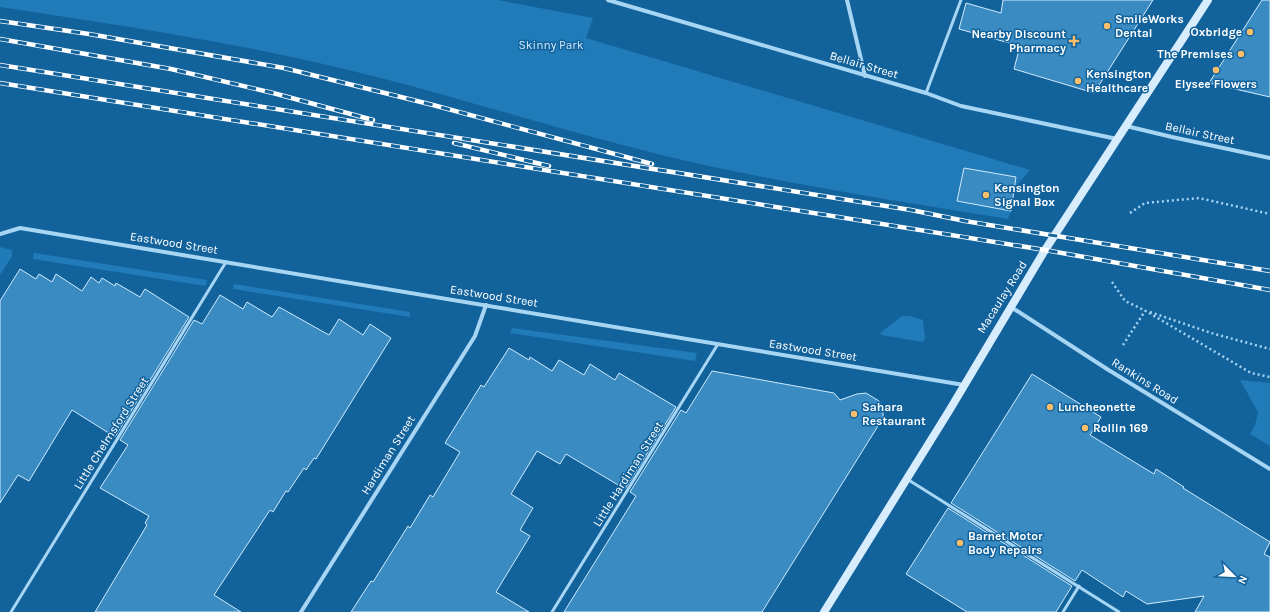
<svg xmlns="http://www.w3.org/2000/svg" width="1270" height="612" viewBox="0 0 1270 612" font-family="Karla,sans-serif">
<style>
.green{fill:#217bb9}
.building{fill:#3b8bc3;stroke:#cfebfe}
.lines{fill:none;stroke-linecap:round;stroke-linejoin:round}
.path{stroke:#a7d5f4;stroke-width:2.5;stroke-dasharray:2 3;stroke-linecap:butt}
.lane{stroke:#a7d5f4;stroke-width:3}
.street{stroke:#a7d5f4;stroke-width:4}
.secondary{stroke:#d7edfd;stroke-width:8}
.rail-casing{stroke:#fff;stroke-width:4.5}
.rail{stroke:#12629c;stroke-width:3;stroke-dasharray:9;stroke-linecap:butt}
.poi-dot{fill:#ffbf6a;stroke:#12629c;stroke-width:1.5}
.labels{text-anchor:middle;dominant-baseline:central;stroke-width:3;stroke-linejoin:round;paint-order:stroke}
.poi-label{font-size:12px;font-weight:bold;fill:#fff;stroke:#12629c;text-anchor:start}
.park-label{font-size:12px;fill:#cfebfe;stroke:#12629c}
.street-label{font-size:12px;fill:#fff;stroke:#12629c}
</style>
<rect width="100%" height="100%" fill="#12629c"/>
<g class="green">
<path d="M0,0H498L593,18L586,38L1030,170L1014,188L1017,178L964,168L957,201L1011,211L1008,219C901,202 793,185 687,161C583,137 481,104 377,77C253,45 126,26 0,7Z"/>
<path d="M0,247L12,250V256L0,275Z"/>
<path d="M34,253L207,280L206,286L33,259Z"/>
<path d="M234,284L410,312V317L233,289Z"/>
<path d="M902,316H910L923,320L925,338L923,342L881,335L880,333Z"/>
<path d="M512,328L697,353L695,361L510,333Z"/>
<path d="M1240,380L1270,383V446L1250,434L1255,425L1258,412Z"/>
</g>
<g class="building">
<path d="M1003,0H1153L1094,93L1014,69L1020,46L959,29L966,3L1001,13Z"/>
<path d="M1262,0H1270V97L1209,83Z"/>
<path d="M964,168L1016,177L1011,211L957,201Z"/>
<path d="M20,269L36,279L39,274L52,282L56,274L82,291L91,277L99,283L102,278L115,286L116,283L140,297L145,289L189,317L115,437L72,410L29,481L18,475L0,503V301Z"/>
<path d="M220,295L243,309L247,302L272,317L279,307L329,335L339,319L363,335L370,324L391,338L316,459L314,458L306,470L304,468L288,492L286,491L273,512L270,510L214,595L241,612H95L147,525L145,523L149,516L100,488L128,445L120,440L194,320L202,324Z"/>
<path d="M509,348L529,360L530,357L552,371L559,360L584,375L590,364L615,380L619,373L676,407L625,489L566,454L560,464L537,451L511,494L533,508L520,530L530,536L496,592L529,612H351L371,581L373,582L408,526L410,528L430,495L433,497L460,452L445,443L481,385L484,387Z"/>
<path d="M712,371L834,393L840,400L857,394L866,393L879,401L883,409V418L762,612H564L636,496L630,492L681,410L686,413Z"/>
<path d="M1032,374L1101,417L1090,435L1154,474L1156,469L1184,487L1183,488L1270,542L1264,554L1270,557V612H1195L1204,596L1147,604L1126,591L1123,597L1082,570L1075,581L951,503Z"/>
<path d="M948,508L1072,586L1056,612H967L906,574Z"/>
</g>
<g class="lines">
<g class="path">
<path d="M1130,213L1145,203L1199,198L1270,214"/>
<path d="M1112,282L1125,301L1144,310L1251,373L1270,377"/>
<path d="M1150,312L1211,333L1270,349"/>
<path d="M1123,345L1145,311"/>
</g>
<g class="lane">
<path d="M926,93L961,0"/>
<path d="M907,479L1119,612"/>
<path d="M11,612L226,262"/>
<path d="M552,612L718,344"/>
<path d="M1063,612L1079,586"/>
</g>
<g class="street">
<path d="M608,0L926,93L961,106L1117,139"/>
<path d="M847,0L865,76"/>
<path d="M1126,126L1172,137L1270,158"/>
<path d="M0,234L20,228L964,385"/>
<path d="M1011,307L1107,369L1270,469"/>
<path d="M301,612L475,336L486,305"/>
</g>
<path class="secondary" d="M824,612L949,411L1045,250L1208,0"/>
<g class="rail-casing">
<g id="rail">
<path d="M0,21L89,34L284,68L433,105L652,164"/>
<path d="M0,39L171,69L273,93L373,120"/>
<path d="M0,65L911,210L965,221L1270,271"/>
<path d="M0,83L1045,250L1270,290"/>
<path d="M454,143L549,166"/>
</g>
</g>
<use href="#rail" class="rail"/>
</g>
<g class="poi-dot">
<circle cx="1107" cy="26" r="4"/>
<circle cx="1250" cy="32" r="4"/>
<path d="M1072 35h4v4h4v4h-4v4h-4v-4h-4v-4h4z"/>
<circle cx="1241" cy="54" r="4"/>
<circle cx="1216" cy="70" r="4"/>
<circle cx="1078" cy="81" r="4"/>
<circle cx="986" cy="195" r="4"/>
<circle cx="1050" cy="407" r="4"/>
<circle cx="854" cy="414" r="4"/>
<circle cx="1085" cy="428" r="4"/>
<circle cx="960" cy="543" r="4"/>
</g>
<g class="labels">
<g class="poi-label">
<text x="1115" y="19">SmileWorks<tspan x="1115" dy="14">Dental</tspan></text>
<text x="1242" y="32" text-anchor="end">Oxbridge</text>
<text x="1066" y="34" text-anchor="end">Nearby Discount<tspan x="1066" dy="14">Pharmacy</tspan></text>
<text x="1233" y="54" text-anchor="end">The Premises</text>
<text x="1086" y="74">Kensington<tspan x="1086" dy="14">Healthcare</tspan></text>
<text x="1216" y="84" text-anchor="middle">Elysee Flowers</text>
<text x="994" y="188">Kensington<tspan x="994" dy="14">Signal Box</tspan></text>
<text x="862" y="407">Sahara<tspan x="862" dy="14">Restaurant</tspan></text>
<text x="1058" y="407">Luncheonette</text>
<text x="1093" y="428">Rollin 169</text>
<text x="968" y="536">Barnet Motor<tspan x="968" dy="14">Body Repairs</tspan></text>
</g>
<g class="park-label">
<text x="551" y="45">Skinny Park</text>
</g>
<g class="street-label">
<text transform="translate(864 65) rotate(16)">Bellair Street</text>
<text transform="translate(1200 133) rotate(12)">Bellair Street</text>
<text transform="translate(174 243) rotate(9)">Eastwood Street</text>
<text transform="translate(494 296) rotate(9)">Eastwood Street</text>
<text transform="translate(1002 297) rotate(-58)">Macaulay Road</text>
<text transform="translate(813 350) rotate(9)">Eastwood Street</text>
<text transform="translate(1145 381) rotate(32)">Rankins Road</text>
<text transform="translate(111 433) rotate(-58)">Little Chelmsford Street</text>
<text transform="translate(388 455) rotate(-58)">Hardiman Street</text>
<text transform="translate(628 474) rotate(-58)">Little Hardiman Street</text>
</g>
</g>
<g transform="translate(1234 576) rotate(114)" stroke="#12629c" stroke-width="3" paint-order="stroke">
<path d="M0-3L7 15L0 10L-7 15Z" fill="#ffffff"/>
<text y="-6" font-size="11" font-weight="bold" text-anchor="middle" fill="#ffffff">N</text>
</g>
</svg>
